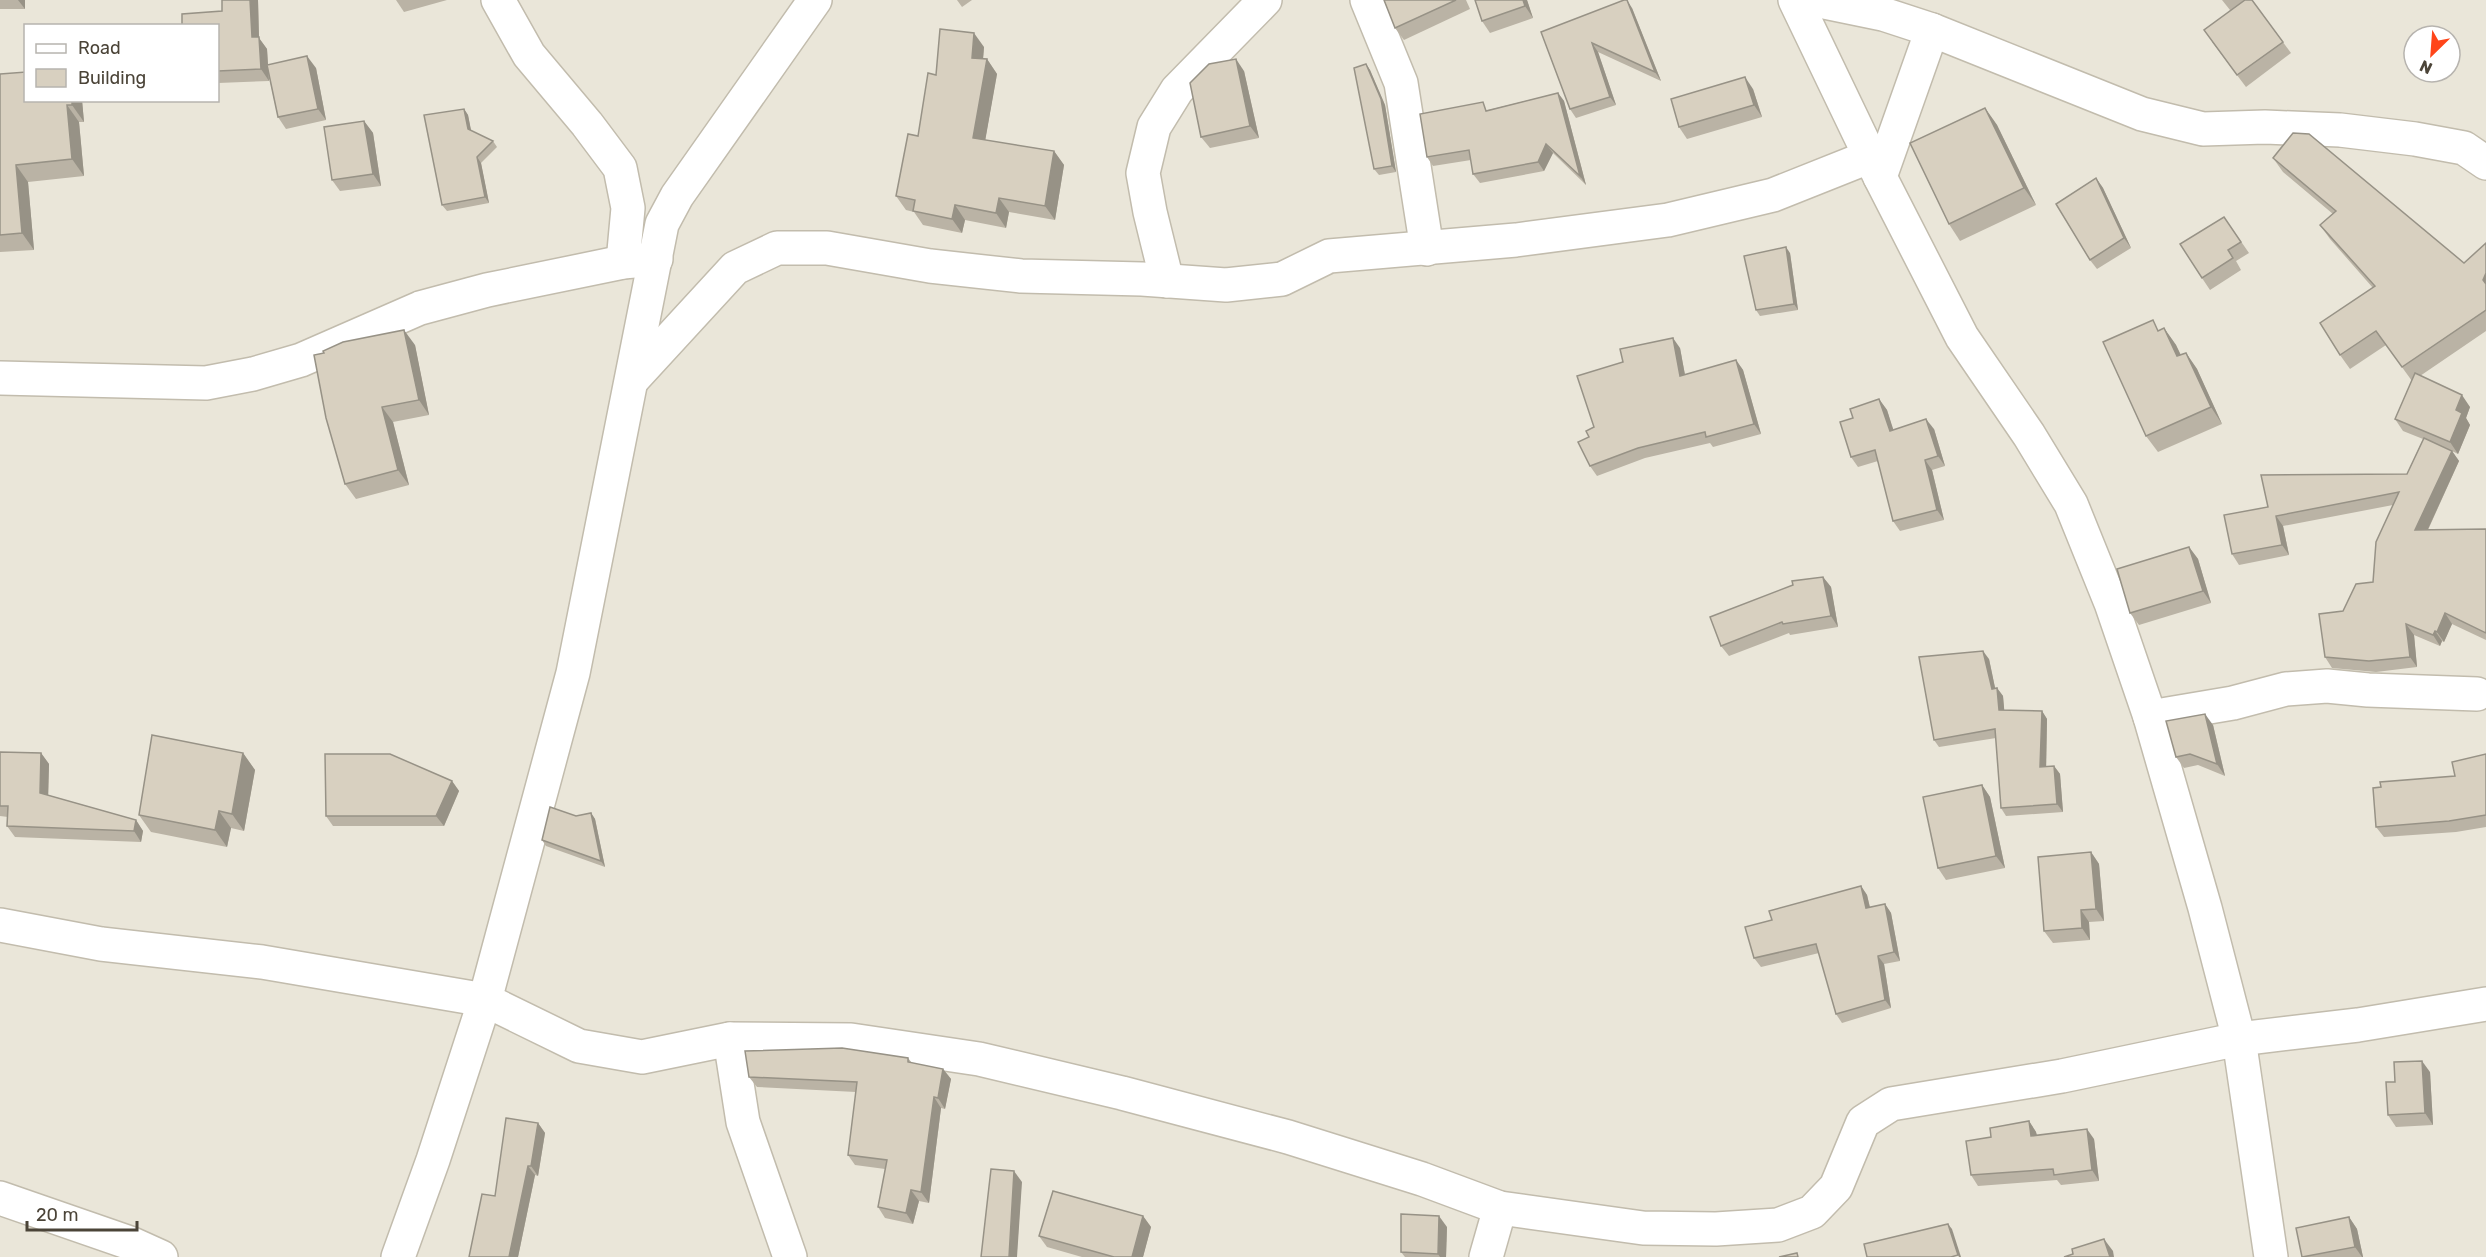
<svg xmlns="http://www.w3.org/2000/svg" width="2486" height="1257" viewBox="0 0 2486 1257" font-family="Rubik,sans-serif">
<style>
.residential{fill:#eae6d9;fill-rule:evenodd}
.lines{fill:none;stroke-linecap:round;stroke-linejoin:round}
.minor-casing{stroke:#c2bcad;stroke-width:36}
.minor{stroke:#fff;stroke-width:33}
.wall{fill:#bab3a5}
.shaded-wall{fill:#979286}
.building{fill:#d8d0c0;stroke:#979286;stroke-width:1.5}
</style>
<rect width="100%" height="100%" fill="#f6f3eb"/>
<path class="residential" d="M0,0H2486V1257H0ZM26,26H218V100H26ZM2414,36H2450V72H2414Z"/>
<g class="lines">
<g class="minor-casing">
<g id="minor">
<path d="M498,0L529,55L587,124L620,168L628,208L623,262"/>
<path d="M1367,0L1401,83L1427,249"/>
<path d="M1795,0L1880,177L1962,337L2029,435L2071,504L2111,603L2150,717L2205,908L2239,1039L2271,1257"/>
<path d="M1815,0L1883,14L1932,30L2142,114L2203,129L2265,127L2340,130L2415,139L2464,148L2486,163"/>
<path d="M1880,177L1932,30"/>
<path d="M1167,281L1150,212L1143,173L1154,127L1177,90L1265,0"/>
<path d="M0,378L206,383L253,374L301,360L420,308L487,290L623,262L656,259"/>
<path d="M632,380L735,268L777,248H827L930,266L1021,276L1142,279L1226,285L1282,279L1329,256L1516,240L1668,220L1773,195L1871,156"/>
<path d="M2150,717L2233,703L2286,689L2327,686L2368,690L2477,694"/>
<path d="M0,925L101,944L262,962L485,1000L579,1046L642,1057L730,1039L851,1040L979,1059L1122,1093L1288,1137L1422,1179L1500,1208L1643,1228L1716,1229L1778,1225L1812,1212L1836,1187L1863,1122L1891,1104L2062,1076L2239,1039L2358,1025L2486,1004"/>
<path d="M730,1039L743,1122L790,1257"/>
<path d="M0,1198L130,1243L161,1257"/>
<path d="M398,1257L433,1160L485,1000L573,673L662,224L677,196L815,0"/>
<path d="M1486,1257L1500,1208"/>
</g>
</g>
<use href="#minor" class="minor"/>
</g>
<g class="wall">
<rect x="0" y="0" width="25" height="9"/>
<path d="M258,0L259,38L267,49L268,65L316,68L326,120L286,129L278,117L268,72L269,81L218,83V26L222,11Z"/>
<path d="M396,0H447L404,12Z"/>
<path d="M957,0H972L962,7Z"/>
<path d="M1384,0H1466L1470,9L1404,40L1395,28Z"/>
<path d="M1475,0H1527L1533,18L1490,33L1482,21Z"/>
<path d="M2222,0H2252L2291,53L2246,87L2212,42L2230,10Z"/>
<path d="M1632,8L1661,81L1598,52L1616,105L1576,118L1570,109L1541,32Z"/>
<path d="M984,47L983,59H987L997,74L985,140L1054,151L1064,165L1055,220L1009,212L1006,228L965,220L962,233L923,225L914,212L906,210L896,196L918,136Z"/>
<path d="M1366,64L1370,70L1385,105L1396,172L1379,175L1374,169Z"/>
<path d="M1244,71L1259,138L1210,148L1201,137Z"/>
<path d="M0,74L82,100L84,122H79L84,176L28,182L34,250L0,252Z"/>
<path d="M1753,89L1762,117L1687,139L1679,127Z"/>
<path d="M1558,93L1564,101L1586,185L1553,153L1544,171L1480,183L1473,174L1471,160L1433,166L1427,157L1488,110Z"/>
<path d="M1985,108L1997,125L2036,205L1960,241L1949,224Z"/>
<path d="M464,109L468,115L471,131L493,141L497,147L481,163L489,203L447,211L442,205Z"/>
<path d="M364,121L373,133L381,186L340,191L332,180Z"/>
<path d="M2273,158L2464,263L2486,243V331L2420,376L2470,407L2466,418L2470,425L2458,454L2452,451L2459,461L2428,530L2486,529V640L2452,624L2444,642L2442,641L2440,646L2414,635L2417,667L2376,672L2332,668L2325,657L2343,611L2373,582L2393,505L2283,526L2289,555L2239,565L2232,554L2268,507L2407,474L2423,439L2403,431L2395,419L2412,381L2386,345L2350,369L2340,355L2373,288L2330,239L2320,225L2333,214L2283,172Z"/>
<path d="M2096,178L2103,188L2131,248L2097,269L2090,260Z"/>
<path d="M2224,217L2249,253L2236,261L2241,270L2210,290L2202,278Z"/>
<path d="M1790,253L1798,310L1760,316L1756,310Z"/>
<path d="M2164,328L2176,345L2181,355L2186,353L2197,369L2222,424L2158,452L2146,436L2160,330Z"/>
<path d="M415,345L429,415L393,422L409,485L356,499L345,484L326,418Z"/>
<path d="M1680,348L1685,375L1736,360L1743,370L1761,434L1713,447L1710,443L1645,458L1597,476L1590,466L1589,437L1594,427Z"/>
<path d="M1879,399L1887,410L1893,430L1934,429L1945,466L1932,470L1944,520L1900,531L1893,521L1878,461L1858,467L1851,457L1853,418Z"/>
<path d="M2189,547L2198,559L2211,603L2139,625L2130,613Z"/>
<path d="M1823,577L1831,587L1838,627L1790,635L1789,633L1729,656L1721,646Z"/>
<path d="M1989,659L1995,688H1997L2003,696L2004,710L2042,711L2047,719L2046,766H2054L2060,774L2063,812L2006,816L2001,808L1996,738L1939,747L1934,740Z"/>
<path d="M2213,725L2225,776L2198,765L2184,768L2176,757Z"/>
<path d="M0,752L41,753L49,764L48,795L136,820L143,831L141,842L15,837L7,826L8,817L0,816Z"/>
<path d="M243,753L255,770L244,831L231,828L227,847L151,832L139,815Z"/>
<path d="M2486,754V827L2456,832L2384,837L2376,827L2455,776Z"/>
<path d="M452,781L459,791L444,826H333L326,816Z"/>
<path d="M1982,785L1990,797L2005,868L1946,880L1938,868Z"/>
<path d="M591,813L595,819L605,867L546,846L542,840Z"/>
<path d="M2091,852L2099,864L2104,921L2089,922L2090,940L2053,943L2044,931Z"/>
<path d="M1861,886L1867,895L1870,907L1885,904L1891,913L1900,961L1884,964L1891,1008L1842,1023L1836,1014L1819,953L1761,967L1754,958L1772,920Z"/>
<path d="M908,1058L912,1063L943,1069L951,1079L945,1109L941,1108L929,1203L919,1201L913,1224L885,1218L878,1207L885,1169L855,1165L848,1155L856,1092L757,1087L749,1077Z"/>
<path d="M2430,1072L2433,1125L2396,1127L2388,1115L2395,1082Z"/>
<path d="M2029,1121L2036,1132L2037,1135L2094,1139L2099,1181L2061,1185L2057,1180L1978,1186L1971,1175L1991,1137Z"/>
<path d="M538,1123L545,1133L538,1176L535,1175L518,1257H469L495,1196Z"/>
<path d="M1143,1216L1151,1227L1143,1257H1082L1047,1247L1039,1236Z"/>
<path d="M2349,1217L2357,1229L2363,1257H2302Z"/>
<path d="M1447,1227L1446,1257H1405L1401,1252Z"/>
</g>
<g class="shaded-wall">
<path d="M18,0H25V9Z"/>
<path d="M250,0H258L259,38L267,49L269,81L261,69L252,37Z"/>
<path d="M1523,0H1527L1533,18L1525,6Z"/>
<path d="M1627,0L1632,8L1661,81L1655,72Z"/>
<path d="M974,33L984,47L982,72L972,58Z"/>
<path d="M1592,43L1598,52L1616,105L1610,97Z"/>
<path d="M307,56L316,68L326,120L318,109Z"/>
<path d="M987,59L997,74L983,153L973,138Z"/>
<path d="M1236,59L1244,71L1259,138L1250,126Z"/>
<path d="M1366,64L1370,70L1385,105L1396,172L1392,166Z"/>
<path d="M1745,77L1753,89L1762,117L1754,105Z"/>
<path d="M1558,93L1564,101L1586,185L1580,176Z"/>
<path d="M72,100H82L84,122L72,105Z"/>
<path d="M67,105L79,122L84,176L72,159Z"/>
<path d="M1985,108L1997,125L2036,205L2024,188Z"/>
<path d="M464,109L468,115L472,135L468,129Z"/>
<path d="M364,121L373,133L381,186L373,174Z"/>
<path d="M1546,144L1553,153L1544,171L1538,162Z"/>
<path d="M1054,151L1064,165L1055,220L1045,206Z"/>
<path d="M477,157L481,163L489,203L485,197Z"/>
<path d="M16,165L28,182L34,250L22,233Z"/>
<path d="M2096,178L2103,188L2131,248L2124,238Z"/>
<path d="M999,198L1009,212L1006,228L996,213Z"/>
<path d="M955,205L965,220L962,233L952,219Z"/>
<path d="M1786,247L1790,253L1798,310L1794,304Z"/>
<path d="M2486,273V284L2483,280Z"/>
<path d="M2164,328L2176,345L2189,373L2177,356Z"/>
<path d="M404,330L415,345L429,415L419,400Z"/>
<path d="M1673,338L1680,348L1687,386L1680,376Z"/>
<path d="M2186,353L2197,369L2222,424L2211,407Z"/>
<path d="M1736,360L1743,370L1761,434L1754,424Z"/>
<path d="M2462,395L2470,407L2466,418L2470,425L2458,454L2450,442L2456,410Z"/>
<path d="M1879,399L1887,410L1897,441L1890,431Z"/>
<path d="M382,407L393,422L409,485L398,470Z"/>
<path d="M1926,419L1934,429L1945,466L1938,456Z"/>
<path d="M2452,451L2459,461L2423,540L2415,530Z"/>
<path d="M1925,460L1932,470L1944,520L1937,510Z"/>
<path d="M2276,516L2283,526L2289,555L2282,545Z"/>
<path d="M2189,547L2198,559L2211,603L2203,591Z"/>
<path d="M1823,577L1831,587L1838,627L1831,616Z"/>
<path d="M2445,613L2452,624L2444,642L2437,632Z"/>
<path d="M2406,624L2414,635L2417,667L2410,657Z"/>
<path d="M2435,631L2442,641L2440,646L2433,635Z"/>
<path d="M1983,651L1989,659L1997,697L1992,689Z"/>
<path d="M1997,688L2003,696L2005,718L1999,710Z"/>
<path d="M2042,711L2047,719L2046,775L2040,767Z"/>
<path d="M2205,714L2213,725L2225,776L2217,764Z"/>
<path d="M41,753L49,764L48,803L40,793Z"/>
<path d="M243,753L255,770L244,831L232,814Z"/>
<path d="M2054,766L2060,774L2063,812L2057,804Z"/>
<path d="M452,781L459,791L444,826L436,816Z"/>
<path d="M1982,785L1990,797L2005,868L1996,856Z"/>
<path d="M219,811L231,828L227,847L215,830Z"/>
<path d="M591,813L595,819L605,867L601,861Z"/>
<path d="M136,820L143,831L141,842L134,831Z"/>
<path d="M2091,852L2099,864L2104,921L2096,909Z"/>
<path d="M1861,886L1867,895L1872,917L1866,908Z"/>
<path d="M1885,904L1891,913L1900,961L1894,952Z"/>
<path d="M2081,910L2089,922L2090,940L2082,928Z"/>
<path d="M1878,956L1884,964L1891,1008L1885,1000Z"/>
<path d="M2422,1061L2430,1072L2433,1125L2425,1113Z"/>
<path d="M943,1069L951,1079L945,1109L938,1098Z"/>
<path d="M934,1097L941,1108L929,1203L921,1192Z"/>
<path d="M2029,1121L2036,1132L2039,1146L2031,1136Z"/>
<path d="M538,1123L545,1133L538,1176L531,1166Z"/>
<path d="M2087,1129L2094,1139L2099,1181L2092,1170Z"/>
<path d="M528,1166L535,1175L518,1257H509Z"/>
<path d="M1014,1171L1022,1182L1017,1257H1009Z"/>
<path d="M911,1190L919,1201L913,1224L906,1213Z"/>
<path d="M1143,1216L1151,1227L1143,1257H1132Z"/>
<path d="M1439,1216L1447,1227L1446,1257H1440L1438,1254Z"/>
<path d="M2349,1217L2357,1229L2363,1257H2362L2355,1247Z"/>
<path d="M1948,1224L1952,1229L1961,1257H1959L1958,1255Z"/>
<path d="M2104,1239L2113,1251L2114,1257H2110Z"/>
</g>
<g class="building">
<path d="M222,0H250L252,37H259L261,69L218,71V26H182V14L222,11Z"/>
<path d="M1384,0H1456L1395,28Z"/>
<path d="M1475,0H1523L1525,6L1482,21Z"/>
<path d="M1624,0H1627L1655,72L1592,43L1610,97L1570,109L1541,32Z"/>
<path d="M2245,0H2252L2283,42L2237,75L2204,30Z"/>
<path d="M940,29L974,33L972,58L987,59L973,138L1054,151L1045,206L999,198L996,213L955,205L952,219L913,211L915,200L896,196L908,134L918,136L928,73L936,75Z"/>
<path d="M307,56L318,109L278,117L267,65Z"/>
<path d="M1236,59L1250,126L1201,137L1190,83L1209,64Z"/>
<path d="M1366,64L1381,99L1392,166L1374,169L1354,68Z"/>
<path d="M26,72V100H72V105H67L72,159L16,165L22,233L0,235V74Z"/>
<path d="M1745,77L1754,105L1679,127L1671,99Z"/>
<path d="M1558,93L1580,176L1546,144L1538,162L1473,174L1469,150L1427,157L1420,114L1483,102L1486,111Z"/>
<path d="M1985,108L2024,188L1949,224L1910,143Z"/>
<path d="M464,109L468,129L493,141L477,157L485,197L442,205L424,115Z"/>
<path d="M364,121L373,174L332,180L324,127Z"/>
<path d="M2293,133L2309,134L2464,263L2486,243V273L2483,280L2486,284V310L2402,367L2376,331L2340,355L2320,323L2375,286L2320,225L2336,211L2273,158Z"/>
<path d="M2096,178L2124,238L2090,260L2056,204Z"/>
<path d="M2224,217L2241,242L2228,250L2233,258L2202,278L2180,244Z"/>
<path d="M1786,247L1794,304L1756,310L1744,256Z"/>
<path d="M2153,320L2158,331L2164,328L2177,356L2186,353L2211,407L2146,436L2103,342Z"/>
<path d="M404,330L419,400L382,407L398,470L345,484L326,418L314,355L324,353L323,351L343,342Z"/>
<path d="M1673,338L1680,376L1736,360L1754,424L1706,437L1705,432L1638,448L1590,466L1578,442L1589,437L1586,431L1594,427L1577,376L1623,362L1620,349Z"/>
<path d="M2415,373L2462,395L2456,410L2462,413L2450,442L2395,419Z"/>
<path d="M1879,399L1890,431L1926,419L1938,456L1925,460L1937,510L1893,521L1875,450L1851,457L1840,422L1853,418L1850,409Z"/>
<path d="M2424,438L2452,451L2415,530L2486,529V633L2445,613L2437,632L2435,631L2433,635L2406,624L2410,657L2369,661L2325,657L2319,614L2343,611L2356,584L2373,582L2376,542L2399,492L2276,516L2282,545L2232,554L2224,515L2268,507L2261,475L2407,474Z"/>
<path d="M2189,547L2203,591L2130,613L2117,569Z"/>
<path d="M1823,577L1831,616L1783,624L1782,622L1721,646L1710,617L1793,585L1792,581Z"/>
<path d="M1983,651L1992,689L1997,688L1999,710L2042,711L2040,767L2054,766L2057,804L2001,808L1995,729L1934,740L1919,657Z"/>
<path d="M2205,714L2217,764L2190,754L2176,757L2166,721Z"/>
<path d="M152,735L243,753L232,814L219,811L215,830L139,815Z"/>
<path d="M0,752L41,753L40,793L136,820L134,831L7,826L8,806H0Z"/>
<path d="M325,754H390L452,781L436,816H326Z"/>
<path d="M2486,754V815L2449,821L2376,827L2373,788L2381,787L2380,782L2455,776L2452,762Z"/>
<path d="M1982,785L1996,856L1938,868L1923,797Z"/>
<path d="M550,807L576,816L591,813L601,861L542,840Z"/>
<path d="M2091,852L2096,909L2081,910L2082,928L2044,931L2038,857Z"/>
<path d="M1861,886L1866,908L1885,904L1894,952L1878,956L1885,1000L1836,1014L1816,944L1754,958L1745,927L1772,920L1769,911Z"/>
<path d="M842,1048L908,1058V1062L943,1069L938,1098L934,1097L921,1192L911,1190L906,1213L878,1207L887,1160L848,1155L857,1082L749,1077L745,1051Z"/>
<path d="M2422,1061L2425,1113L2388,1115L2386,1082H2395L2394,1062Z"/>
<path d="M506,1118L538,1123L531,1166H528L509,1257H469L482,1194L495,1196Z"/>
<path d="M2029,1121L2031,1136L2087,1129L2092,1170L2054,1175L2053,1169L1971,1175L1966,1141L1991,1137L1990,1128Z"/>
<path d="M991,1169L1014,1171L1009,1257H981Z"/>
<path d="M1053,1191L1143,1216L1132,1257H1114L1039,1236Z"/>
<path d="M1401,1214L1439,1216L1438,1254L1401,1252Z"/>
<path d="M2349,1217L2355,1247L2302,1257L2296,1228Z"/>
<path d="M1948,1224L1958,1255L1951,1257H1867L1864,1244Z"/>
<path d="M2104,1239L2110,1257H2064L2073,1254L2072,1249Z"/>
<path d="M1797,1253L1798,1257H1779Z"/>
</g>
<rect x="24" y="24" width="195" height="78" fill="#ffffff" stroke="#b7b4af" stroke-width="1.5"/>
<rect x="36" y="44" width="30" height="9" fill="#ffffff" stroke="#b7b4af" stroke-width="1.5"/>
<text x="78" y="54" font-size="18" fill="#4b4438">Road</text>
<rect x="36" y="69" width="30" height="18" fill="#d8d0c0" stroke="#b7b4af" stroke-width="1.5"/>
<text x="78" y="84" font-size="18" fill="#4b4438">Building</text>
<g transform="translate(2432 54) rotate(205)"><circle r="28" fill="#ffffff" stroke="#b7b4af" stroke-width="1.5"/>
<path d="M0-4.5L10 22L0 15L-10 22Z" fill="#ff4519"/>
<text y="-9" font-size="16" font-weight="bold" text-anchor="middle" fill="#4b4438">N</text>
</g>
<path d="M27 1221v9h110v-9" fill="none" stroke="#4b4438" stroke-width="3"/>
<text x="36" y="1221" font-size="18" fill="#4b4438" stroke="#ffffff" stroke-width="4.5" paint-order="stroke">20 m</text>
</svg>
